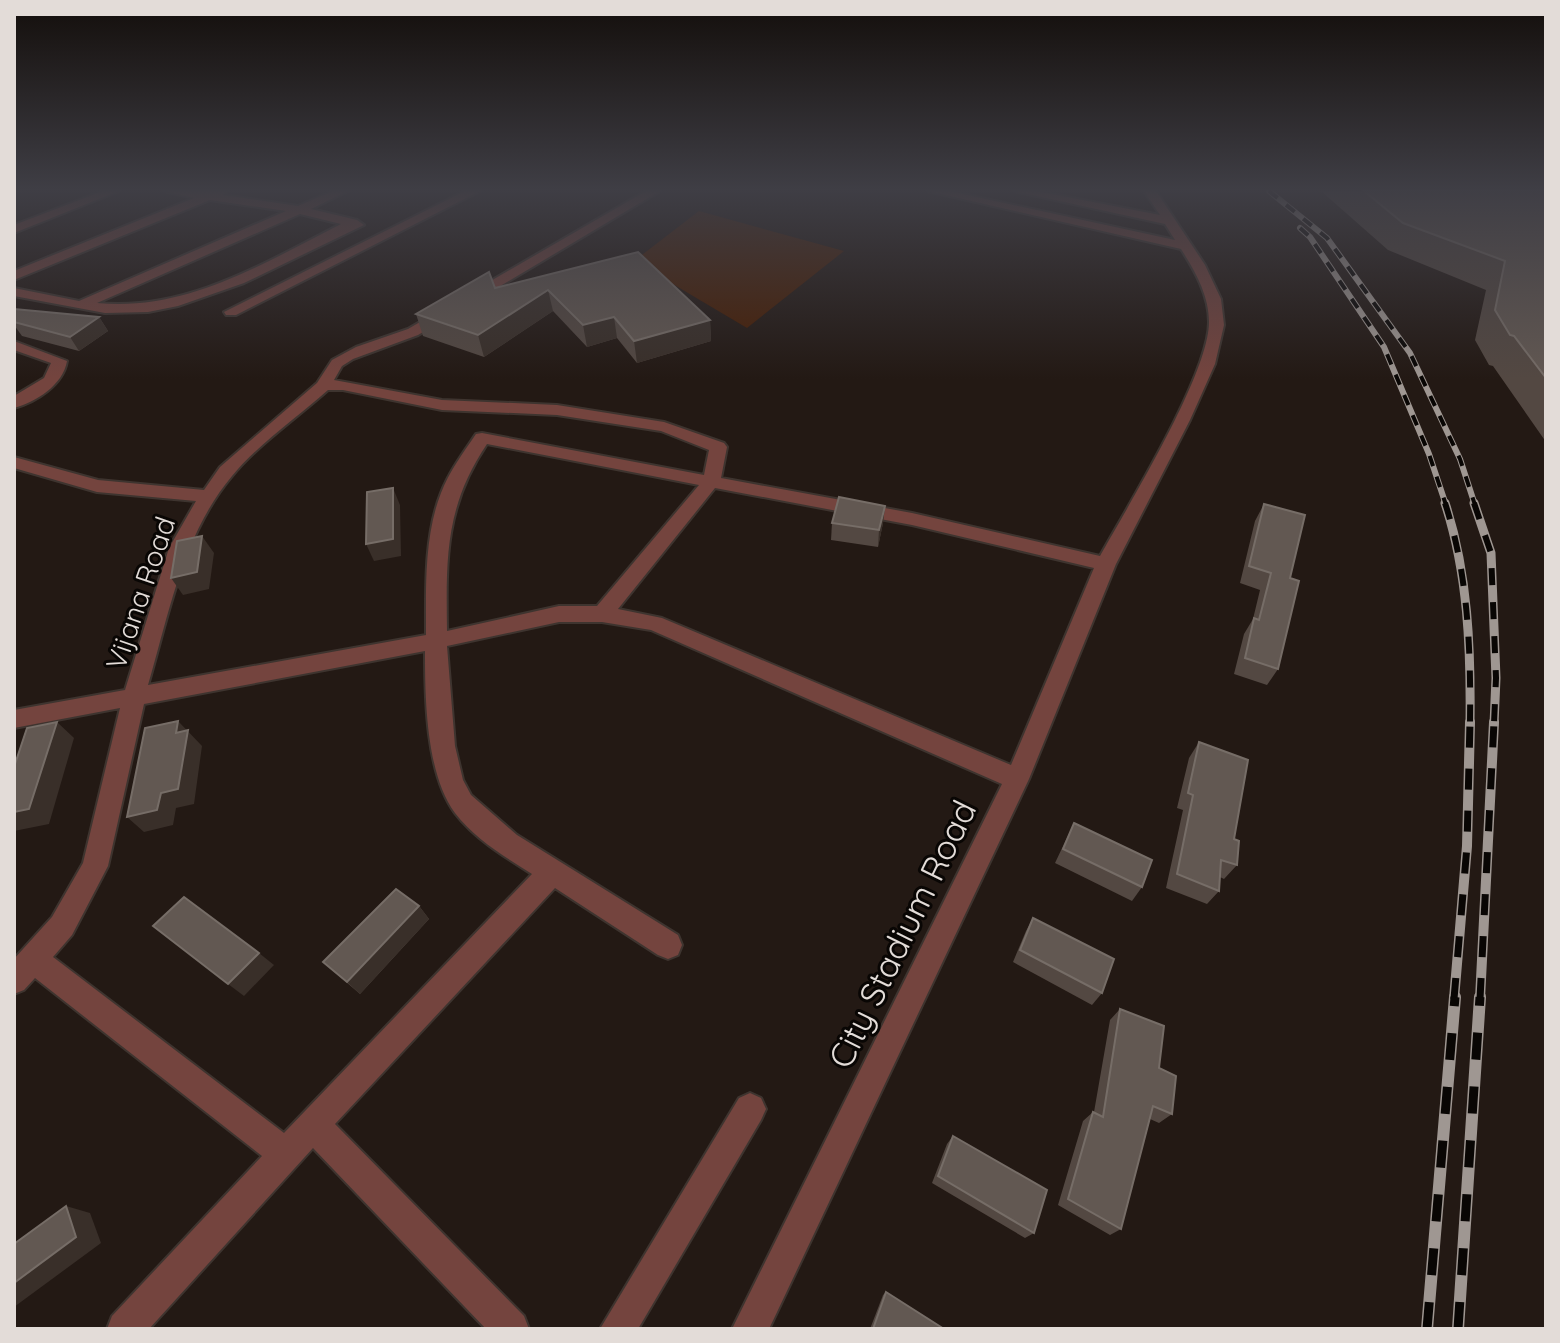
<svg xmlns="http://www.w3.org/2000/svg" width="1560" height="1343" viewBox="0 0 1560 1343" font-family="Quicksand,sans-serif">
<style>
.green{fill:#481e04}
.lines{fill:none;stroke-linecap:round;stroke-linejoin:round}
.minor-casing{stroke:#3e342f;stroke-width:4}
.minor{fill:#74443e;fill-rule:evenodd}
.rail-far3-casing{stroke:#9f9792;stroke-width:6}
.rail-far2-casing{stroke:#9f9792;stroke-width:9}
.rail-far1-casing{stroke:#9f9792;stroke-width:10}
.rail-casing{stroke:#9f9792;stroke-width:12}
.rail-far3{stroke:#090604;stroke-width:4;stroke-dasharray:11;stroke-linecap:butt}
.rail-far2{stroke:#090604;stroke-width:6;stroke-dasharray:17;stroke-linecap:butt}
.rail-far1{stroke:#090604;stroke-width:7;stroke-dasharray:21;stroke-linecap:butt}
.rail{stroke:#090604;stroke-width:9;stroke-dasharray:27;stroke-linecap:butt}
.wall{fill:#534842}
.shaded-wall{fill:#392f29}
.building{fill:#625852;stroke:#766d67;stroke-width:2}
.labels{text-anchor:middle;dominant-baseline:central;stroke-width:6;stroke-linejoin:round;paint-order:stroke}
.street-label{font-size:28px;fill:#e3dcd8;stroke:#090604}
.near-street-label{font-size:34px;fill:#e3dcd8;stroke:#090604}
</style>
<rect width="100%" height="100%" fill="#231914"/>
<path class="green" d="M699,211L844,251L747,328L634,261Z"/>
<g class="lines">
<g class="minor-casing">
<g id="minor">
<path d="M103,191H119L14,233V225Z"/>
<path d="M164,191H228L223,195L298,206L333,191H348L311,209L357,220L364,225L244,283L178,306L148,312L105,313L14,296V288L79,301L286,211L210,200L14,280V271L194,198ZM300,214L341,224C264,263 186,312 97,303Z"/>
<path d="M465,191H480L236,315H226L224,312Z"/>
<path d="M646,191H660L418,335L353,359L342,366L334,380L442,400L557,405L664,422L724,443L727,447L721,478L912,513L1100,556C1128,506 1209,374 1209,322C1209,295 1195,271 1181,249L928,191H949L1175,240L1165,224L1014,191H1036L1160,215L1144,191H1156L1205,265L1221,299L1224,325L1215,364L1190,420L1116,564L1029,779L769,1329H732L1002,784L651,630L602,622H559L447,646L455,746L463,780L471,795L517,835L678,935L682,945L678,955L668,959L658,955L555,888L335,1124L524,1316L529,1329H486L313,1148L149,1329H107L112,1316L262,1156L35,978L24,990L14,994V959L52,917L83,863L120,708L14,728V710L125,690L169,548L196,501L97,492L14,468V457L98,480L204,490L220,467L317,383L332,360L356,347L408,329ZM328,390H343L442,410L557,415L661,431L709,450L704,475L482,433L476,434C463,453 449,472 441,493C424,536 426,589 426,635L148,685C169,614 183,534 232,476C256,446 299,416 328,390ZM487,444L699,485L597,606H559L447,631C446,558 445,506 487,444ZM715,488L912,525L1094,568L1011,765L662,618L618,609ZM425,651C425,698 426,774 455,813C475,839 505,857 532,874L284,1133L53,957L72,935L108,866L144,704Z"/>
<path d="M14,341L67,361C63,385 36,402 14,408V396L44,378L51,363L14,350Z"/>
<path d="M750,1093L761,1098L766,1109L761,1120L638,1329H600L739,1098Z"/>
</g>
</g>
<use href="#minor" class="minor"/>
<g class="rail-far3-casing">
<g id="rail-far3">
<path d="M1269,191L1327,238L1410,353L1460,459L1475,505"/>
<path d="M1300,228L1310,237L1384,347L1429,454L1446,505"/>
</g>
</g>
<g class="rail-far2-casing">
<g id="rail-far2">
<path d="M1445,503C1468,573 1471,649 1470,724"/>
<path d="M1474,503L1491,553L1496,678L1494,724"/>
</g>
</g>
<g class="rail-far1-casing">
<g id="rail-far1">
<path d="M1454,999L1467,846L1470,722"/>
<path d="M1480,999L1494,722"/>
</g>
</g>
<g class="rail-casing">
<g id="rail">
<path d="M1427,1329L1455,997"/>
<path d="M1458,1329L1480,997"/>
</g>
</g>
<use href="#rail-far3" class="rail-far3"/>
<use href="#rail-far2" class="rail-far2"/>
<use href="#rail-far1" class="rail-far1"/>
<use href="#rail" class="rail"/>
</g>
<g class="wall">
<path d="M1321,191H1546V442L1493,366L1489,365L1475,340L1486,290L1388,250Z"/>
<path d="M638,252L710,320L711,341L637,363L617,338L587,347L553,311L484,357L423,336L416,314L495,288Z"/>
<path d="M14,309L99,317L108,331L79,351L22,336L14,325Z"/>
<path d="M1264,504L1290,578L1278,669L1267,685L1234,674L1244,634L1253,619L1260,590L1240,583L1255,521Z"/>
<path d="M885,506L883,523L878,547L831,540L832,523Z"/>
<path d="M1199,742L1234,839L1237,865L1224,879L1220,877L1219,891L1207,904L1166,888L1183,810L1177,808L1189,758Z"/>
<path d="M1074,823L1142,887L1132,901L1055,863Z"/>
<path d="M419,906L429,919L360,994L323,962Z"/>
<path d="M1033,918L1102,993L1092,1005L1013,962L1026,931Z"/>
<path d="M1120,1009L1159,1068L1172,1114L1159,1123L1150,1119L1121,1229L1110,1235L1058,1205L1083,1121L1093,1112H1094L1110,1020Z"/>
<path d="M953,1136L1034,1233L1025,1238L932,1183L947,1144Z"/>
<path d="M886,1292L944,1329H870L883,1295Z"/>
</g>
<g class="shaded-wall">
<path d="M548,290L553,311L484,357L478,335Z"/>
<path d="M99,317L108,331L79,351L70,337Z"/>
<path d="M614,317L617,338L587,347L583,325Z"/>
<path d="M710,320L711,341L637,363L634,341Z"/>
<path d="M393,488L400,505L401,556L374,561L366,544Z"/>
<path d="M885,506L883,523L878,547L879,530Z"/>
<path d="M202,536L214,553L209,589L183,595L171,578Z"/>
<path d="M178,721L202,746L194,804L176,808L173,825L144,832L127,817L161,793Z"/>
<path d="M57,722L74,738L49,824L14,831V812Z"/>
<path d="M419,906L429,919L360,994L347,982Z"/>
<path d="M259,953L274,965L244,996L228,984Z"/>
<path d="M66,1206L90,1213L101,1243L14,1307V1283Z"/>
</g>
<g class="building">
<path d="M1364,191H1546V378L1514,336L1510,335L1495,310L1505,261L1403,223Z"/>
<path d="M638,252L710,320L634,341L614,317L583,325L548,290L478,335L416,314L489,272L495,288Z"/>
<path d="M14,309L99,317L70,337L14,322Z"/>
<path d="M393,488V539L366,544L367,492Z"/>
<path d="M839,497L885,506L879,530L832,523Z"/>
<path d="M1264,504L1305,515L1290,578L1299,581L1278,669L1245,658L1254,618L1259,620L1271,573L1249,566Z"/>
<path d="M202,536L197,572L171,578L177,541Z"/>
<path d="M178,721L176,733L188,730L178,789L161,793L157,810L127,817L145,728Z"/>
<path d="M57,722L29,809L14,812V767L27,728Z"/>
<path d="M1199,742L1248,760L1234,839L1239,841L1237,865L1221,860L1219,891L1177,874L1193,795L1188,793Z"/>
<path d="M1074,823L1152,860L1142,887L1063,849Z"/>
<path d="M396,889L419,906L347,982L323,962Z"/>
<path d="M184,897L259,953L228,984L153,926Z"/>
<path d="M1033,918L1114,959L1102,993L1020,950Z"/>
<path d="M1120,1009L1164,1026L1159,1068L1176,1076L1172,1114L1153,1106L1121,1229L1068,1199L1093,1112L1103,1117Z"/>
<path d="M953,1136L1047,1190L1034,1233L938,1176Z"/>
<path d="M66,1206L76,1237L14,1283V1244Z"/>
<path d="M886,1292L944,1329H873Z"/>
</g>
<linearGradient id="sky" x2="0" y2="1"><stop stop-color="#130e0b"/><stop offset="0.5" stop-color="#3f3e45"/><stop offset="1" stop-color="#3f3e45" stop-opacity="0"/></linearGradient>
<rect width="1560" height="379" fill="url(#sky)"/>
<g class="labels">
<g class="street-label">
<text transform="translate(140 593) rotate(-71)">Vijana Road</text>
</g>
<g class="near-street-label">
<text transform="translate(902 934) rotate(-64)">City Stadium Road</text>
</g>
</g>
<rect width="1560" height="1343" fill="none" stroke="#e3dcd8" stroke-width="32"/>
</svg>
